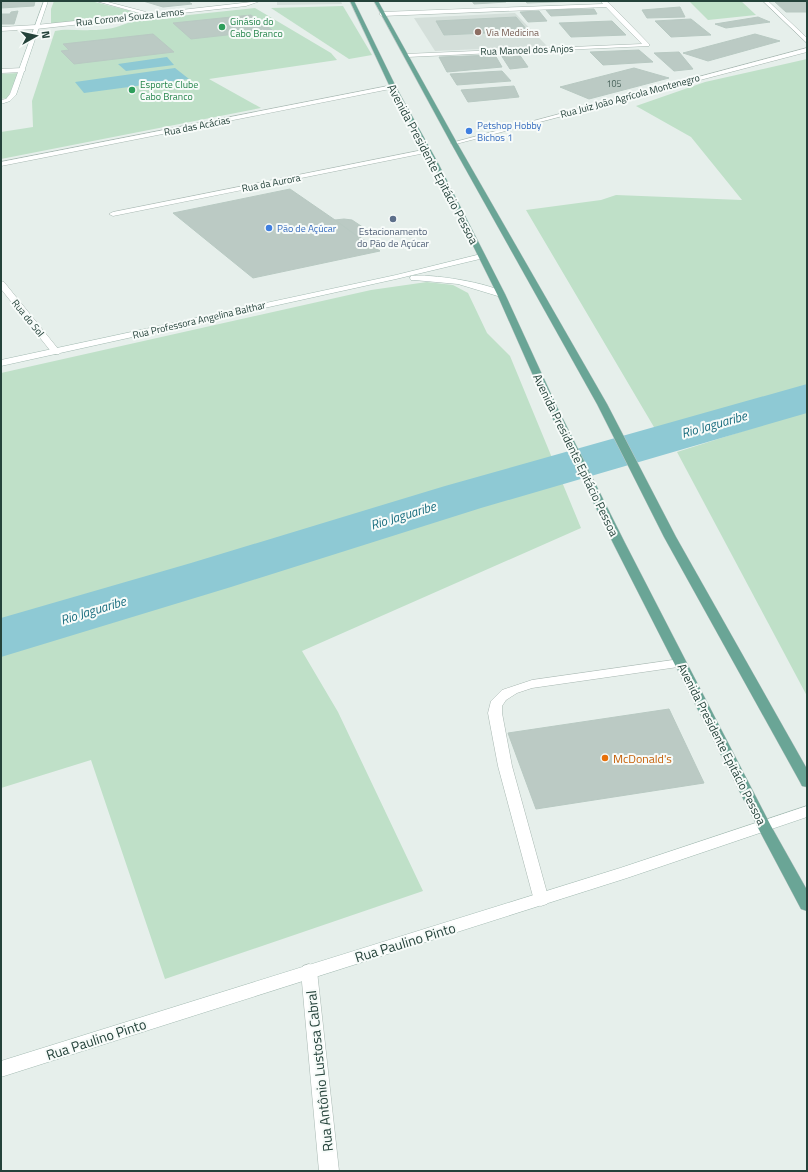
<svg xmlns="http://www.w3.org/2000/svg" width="808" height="1172" viewBox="0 0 808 1172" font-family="'Titillium Web',sans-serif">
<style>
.built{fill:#d4dfda}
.green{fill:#bfe0c8}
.water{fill:#8ec9d4}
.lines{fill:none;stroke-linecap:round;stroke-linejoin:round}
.river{fill:#8ec9d4;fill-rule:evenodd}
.building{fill:#bbcac4;stroke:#b8c9c2}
.lane-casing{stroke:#a8b8b2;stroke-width:1}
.street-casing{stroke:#a8b8b2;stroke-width:1}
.secondary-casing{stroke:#a4bbb3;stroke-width:1}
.primary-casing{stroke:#c2cac8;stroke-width:1}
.lane{fill:#fff;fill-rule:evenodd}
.street{fill:#fff;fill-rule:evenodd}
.secondary{fill:#fff;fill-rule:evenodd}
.primary{fill:#6aa596;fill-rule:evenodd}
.leisure-dot{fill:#2e9e5b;stroke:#f7fbf9;stroke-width:1.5}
.education-dot{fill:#8d6e63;stroke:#f7fbf9;stroke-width:1.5}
.shop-dot{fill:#3f7fe0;stroke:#f7fbf9;stroke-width:1.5}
.service-dot{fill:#5c6f8a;stroke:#f7fbf9;stroke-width:1.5}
.food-dot{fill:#e8710a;stroke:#f7fbf9;stroke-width:1.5}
.labels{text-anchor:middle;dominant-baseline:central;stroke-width:4;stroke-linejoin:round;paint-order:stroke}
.far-number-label{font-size:9px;fill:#4a645c}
.far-street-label{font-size:10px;fill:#24423a;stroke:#f7fbf9}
.far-leisure-label{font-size:10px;fill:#27864d;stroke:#f7fbf9;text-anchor:start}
.far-education-label{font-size:10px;fill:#785e54;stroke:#f7fbf9;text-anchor:start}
.far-shop-label{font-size:10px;fill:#366cbe;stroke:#f7fbf9;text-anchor:start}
.far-service-label{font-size:10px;fill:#4e5e75;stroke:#f7fbf9}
.street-label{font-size:12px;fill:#24423a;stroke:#f7fbf9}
.food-label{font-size:12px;fill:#c56008;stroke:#f7fbf9;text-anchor:start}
.water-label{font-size:13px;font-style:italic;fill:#1c6f80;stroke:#f7fbf9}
.near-street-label{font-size:14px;fill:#24423a;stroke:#f7fbf9}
</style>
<rect width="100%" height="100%" fill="#e6efeb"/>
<g class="built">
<path d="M277,1H341L342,4L277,5Z"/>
<path d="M515,13L547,46L435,51L414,18Z"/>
</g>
<g class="green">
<path d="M54,1H91L143,14L51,25V9Z"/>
<path d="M689,1H741L756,15L708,20Z"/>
<path d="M343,6L372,55L349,59L271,8Z"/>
<path d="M255,8L331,53L337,60L209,79L261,108L1,159V132L33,127L32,101L55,31C67,28 78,31 90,30C107,30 117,28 132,21Z"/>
<path d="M807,59V398L661,439L526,210L601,200L616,195L742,200L691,137L636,106L705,82Z"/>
<path d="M18,73L8,98L1,99V74Z"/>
<path d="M427,282L453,285L468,293L487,333L510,356L581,528L302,651L338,712L423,891L165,979L91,760L1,788V373L371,290Z"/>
<path d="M807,411V696L677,452Z"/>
</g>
<g class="water">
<path d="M167,57L174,65L126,71L118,64Z"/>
<path d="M175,68L189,79L84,93L75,82Z"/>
</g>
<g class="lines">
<path class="river" d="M807,384V413L481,508L231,587L1,657V618L191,563L445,486Z"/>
</g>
<g class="building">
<path d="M1,1H35L34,6L1,8Z"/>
<path d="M143,1H187L192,4L163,7Z"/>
<path d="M472,1H505L506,2L474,4Z"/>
<path d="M525,1H580L527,3Z"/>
<path d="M774,1H806L807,12H786Z"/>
<path d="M680,7L685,17L647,18L642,10Z"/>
<path d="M594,9L597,14L551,16L546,10Z"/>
<path d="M18,11L14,24H1V14H10L11,12Z"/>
<path d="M539,11L547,21L528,22L520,12Z"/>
<path d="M251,15L272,30L191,39L173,23Z"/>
<path d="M516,17L528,31L444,35L436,21Z"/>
<path d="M758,17L770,22L726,28L715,24Z"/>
<path d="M691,19L711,35L671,37L655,21Z"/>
<path d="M612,21L626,35L571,37L559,23Z"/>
<path d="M153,34L174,52L74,64L61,51L69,50L63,44Z"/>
<path d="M755,34L780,41L708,61L683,53Z"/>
<path d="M639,50L653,62L603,65L590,52Z"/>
<path d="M679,52L693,69L674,71L654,53Z"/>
<path d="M519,54L528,67L510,69L501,55Z"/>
<path d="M495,55L502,67L447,72L439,57Z"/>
<path d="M634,68L669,78L589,99L560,87Z"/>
<path d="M502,71L511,81L457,85L450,74Z"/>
<path d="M514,86L519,97L468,102L461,90Z"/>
<path d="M290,189L380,251L253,278L173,213Z"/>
<path d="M344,219L352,220L370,232L357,236L335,220Z"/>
<path d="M669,709L704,783L536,809L508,733Z"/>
</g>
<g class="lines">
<g class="lane-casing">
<path id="lane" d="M680,659L685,660L686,663L685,666L532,688L517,693L506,700L502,706V713L512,766L549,900L547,904L541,906L535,904L498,766L488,713L491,701L502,690L532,680Z"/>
</g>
<g class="street-casing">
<g id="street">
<path d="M96,1H104L146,12V14L260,1L246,6L36,29L1,31V27L36,25L143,14Z"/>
<path d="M601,1H606L610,4L649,44V46L407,57L404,55L405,54L642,44L606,7L382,16L379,14L382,12L603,4Z"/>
<path d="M763,1H768L807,38V43Z"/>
<path d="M807,48V52L456,144L451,143Z"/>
<path d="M1,69L23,68L26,70L23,72L1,73Z"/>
<path d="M393,85L395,86V88L1,166V162Z"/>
<path d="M428,149L431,151L430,152L113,216L109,214L113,212Z"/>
<path d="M1,281L4,282L59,350L61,352L59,354H53L1,289Z"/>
<path d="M309,964L315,966L317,971L339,1171H319L301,971L303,966Z"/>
</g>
</g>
<g class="secondary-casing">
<g id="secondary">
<path d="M44,1H48L16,95L10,101L1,104V100L6,99L10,94Z"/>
<path d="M481,254H484V258L396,279L1,366V360L396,275Z"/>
<path d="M411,276C427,273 494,283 505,294L501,297L458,284L414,280H411L410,278Z"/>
<path d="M807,806V817L627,878L1,1077V1061L620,868Z"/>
</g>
</g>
<g class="primary-casing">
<g id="primary">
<path d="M350,1H354L396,87L438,163L505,294L557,407L625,543L771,826L807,890V911L801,909L757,826L613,543L547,407L497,294L432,163L390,87Z"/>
<path d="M374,1H378L457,143L607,404L676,537L807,769V787L802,786L800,782L664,537L597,404L451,143Z"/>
</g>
</g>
<use href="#lane" class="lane"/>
<use href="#street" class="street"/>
<use href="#secondary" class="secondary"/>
<use href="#primary" class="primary"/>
</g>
<g class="leisure-dot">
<circle cx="222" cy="27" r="4"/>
<circle cx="132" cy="90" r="4"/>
</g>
<circle class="education-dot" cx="478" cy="32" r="4"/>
<g class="shop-dot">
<circle cx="469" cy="131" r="4"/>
<circle cx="269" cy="228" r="4"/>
</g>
<circle class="service-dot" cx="393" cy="219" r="4"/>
<circle class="food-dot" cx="605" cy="758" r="4"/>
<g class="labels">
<g class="far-number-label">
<text x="614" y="83">105</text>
</g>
<g class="far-street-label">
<text transform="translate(130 17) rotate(-6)">Rua Coronel Souza Lemos</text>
<text transform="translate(527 50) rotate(-2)">Rua Manoel dos Anjos</text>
<text transform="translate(630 96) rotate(-15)">Rua Juiz João Agrícola Montenegro</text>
<text transform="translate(197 126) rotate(-11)">Rua das Acácias</text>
<text transform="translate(271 183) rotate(-11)">Rua da Aurora</text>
<text transform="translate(28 318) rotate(51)">Rua do Sol</text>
<text transform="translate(199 320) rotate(-13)">Rua Professora Angelina Balthar</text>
</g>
<g class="far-leisure-label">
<text x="230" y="21">Ginásio do<tspan x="230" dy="12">Cabo Branco</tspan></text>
<text x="140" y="84">Esporte Clube<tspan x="140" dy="12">Cabo Branco</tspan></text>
</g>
<g class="far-education-label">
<text x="486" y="32">Via Medicina</text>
</g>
<g class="far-shop-label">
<text x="477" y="125">Petshop Hobby<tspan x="477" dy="12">Bichos 1</tspan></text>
<text x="277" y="228">Pão de Açúcar</text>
</g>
<g class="far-service-label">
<text x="393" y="231">Estacionamento<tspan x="393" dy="12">do Pão de Açúcar</tspan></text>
</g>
<g class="street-label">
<text transform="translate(433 164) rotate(62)">Avenida Presidente Epitácio Pessoa</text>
<text transform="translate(576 455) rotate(64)">Avenida Presidente Epitácio Pessoa</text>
<text transform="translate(722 744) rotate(63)">Avenida Presidente Epitácio Pessoa</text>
</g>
<g class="food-label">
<text x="613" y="758">McDonald's</text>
</g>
<g class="water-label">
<text transform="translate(714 424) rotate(-16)">Rio Jaguaribe</text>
<text transform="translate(403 515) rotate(-17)">Rio Jaguaribe</text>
<text transform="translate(93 610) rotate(-17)">Rio Jaguaribe</text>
</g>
<g class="near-street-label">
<text transform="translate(405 942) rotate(-17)">Rua Paulino Pinto</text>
<text transform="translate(96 1039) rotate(-18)">Rua Paulino Pinto</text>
<text transform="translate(319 1071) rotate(-96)">Rua Antônio Lustosa Cabral</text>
</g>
</g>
<rect width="808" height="1172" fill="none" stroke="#24423a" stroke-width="4"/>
<g transform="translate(36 36) rotate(82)" stroke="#f7fbf9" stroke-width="3" paint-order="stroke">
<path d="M0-3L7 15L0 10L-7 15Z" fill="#24423a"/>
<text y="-6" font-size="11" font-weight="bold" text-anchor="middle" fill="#24423a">N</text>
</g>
</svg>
